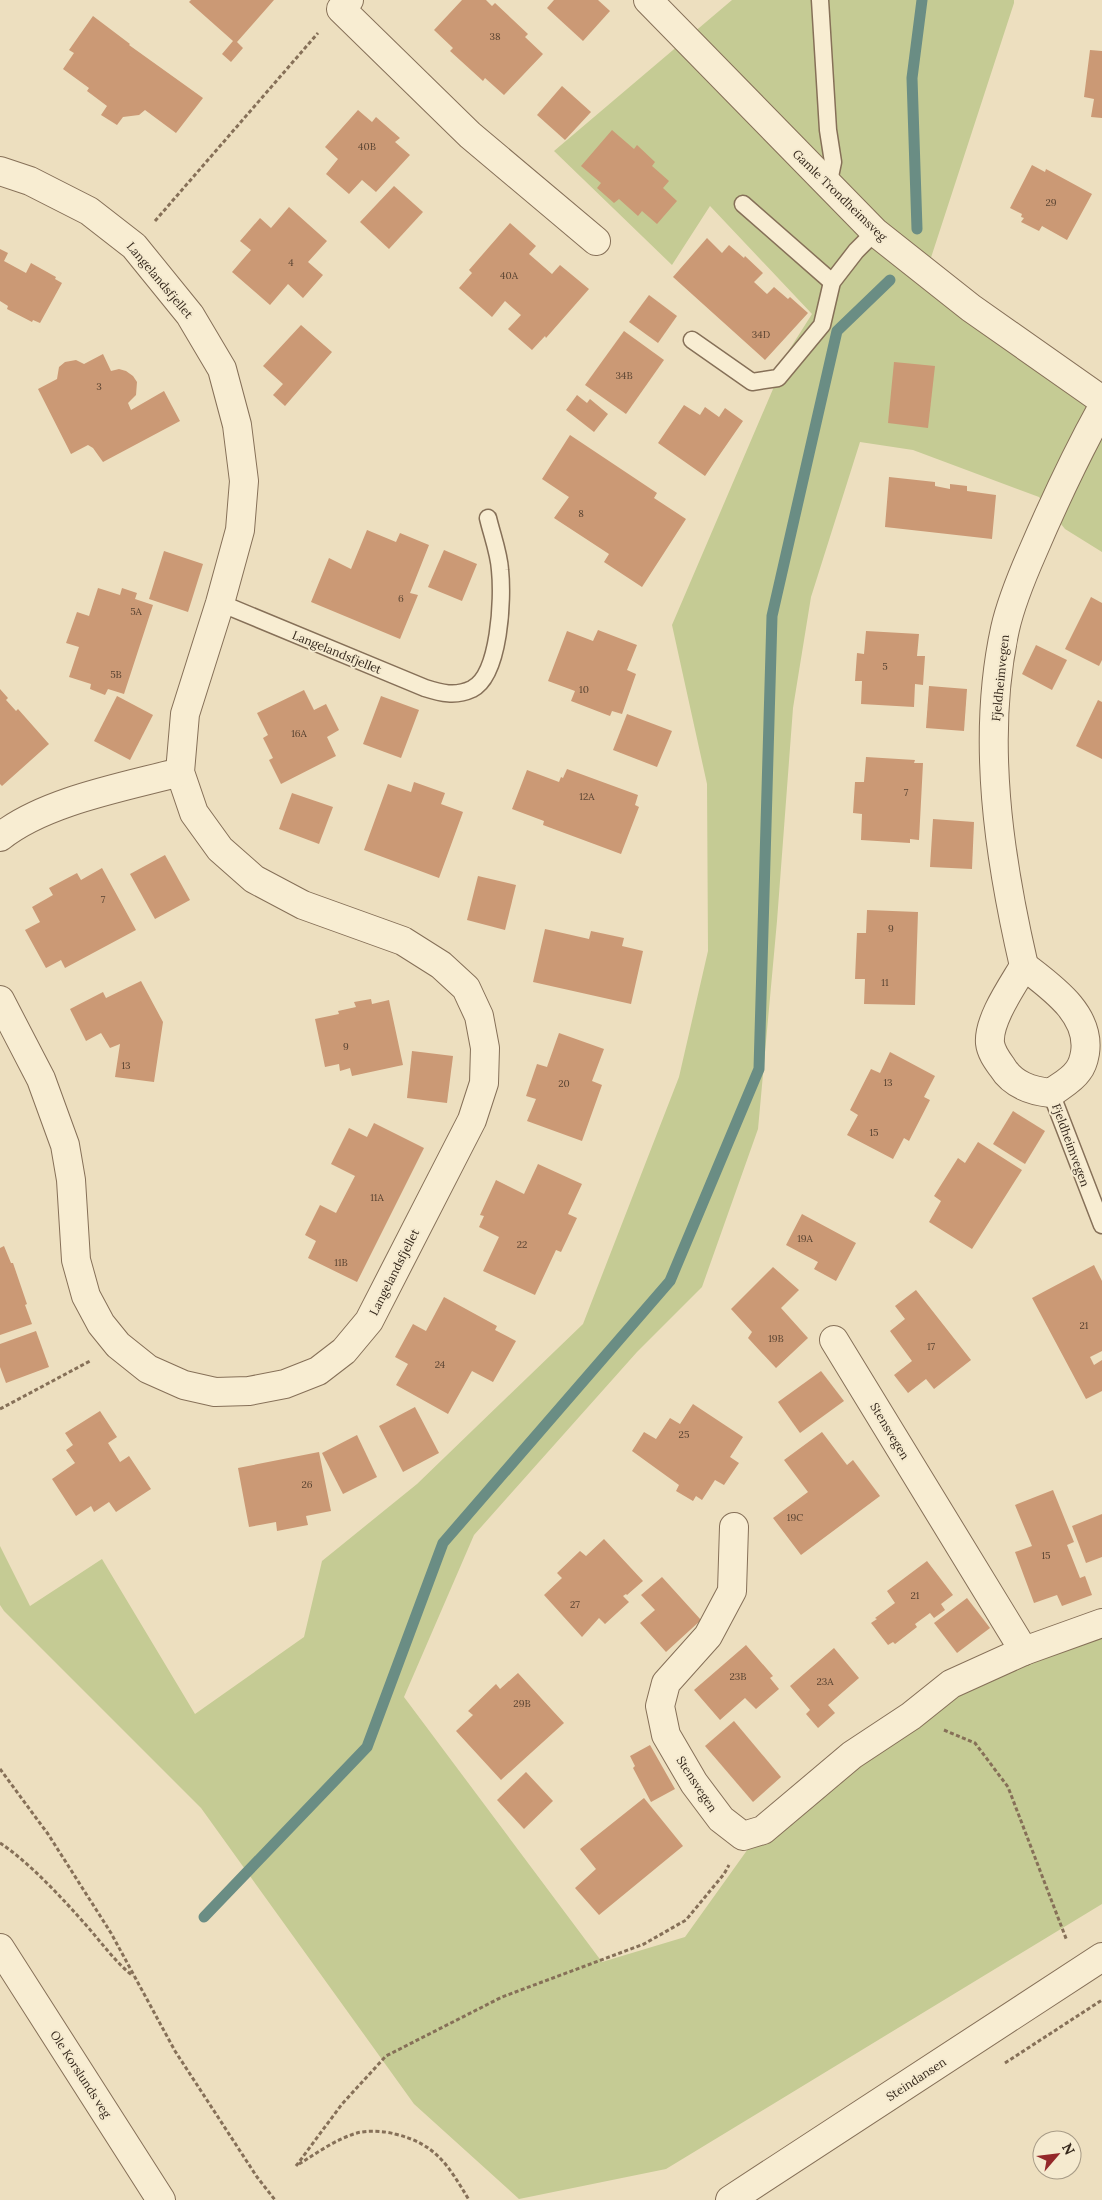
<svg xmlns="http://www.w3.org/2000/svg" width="1102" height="2200" viewBox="0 0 1102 2200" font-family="Lora,serif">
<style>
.green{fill:#c5cb94}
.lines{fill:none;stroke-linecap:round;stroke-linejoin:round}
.stream{stroke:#6a8d84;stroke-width:11}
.building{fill:#cb9975}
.service-casing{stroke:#867058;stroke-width:19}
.minor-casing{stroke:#867058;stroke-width:30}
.tertiary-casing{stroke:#867058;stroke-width:30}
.path{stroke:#867058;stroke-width:3;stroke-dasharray:4 2.5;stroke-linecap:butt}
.service{stroke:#f8edd2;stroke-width:16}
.minor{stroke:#f8edd2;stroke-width:28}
.tertiary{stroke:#f8edd2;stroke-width:28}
.labels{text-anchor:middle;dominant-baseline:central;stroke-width:4;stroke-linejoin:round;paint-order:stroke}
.number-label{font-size:10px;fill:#5a4432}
.street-label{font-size:12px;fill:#35281c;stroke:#f5eacf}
</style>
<rect width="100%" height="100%" fill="#eddfbf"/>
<path class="green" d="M732,0H1014V3L925,276L1102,397V552L1065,529L1039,497L913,450L860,442L811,597L793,708L777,921L758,1129L702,1287L637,1352L474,1535L404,1697L602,1962L685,1937L785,1797L923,1713L1102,1616V1904L666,2169L519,2199L414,2104L201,1808L4,1611L0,1605V1546L30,1606L102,1559L195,1714L304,1637L322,1561L417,1484L583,1324L679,1077L708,951L707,784L672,625L776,382L772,377L812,314L710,206L672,265L554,151Z"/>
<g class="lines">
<g class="stream">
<path d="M917,229L912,78L922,0"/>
<path d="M204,1917L367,1747L443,1543L670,1281L759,1069L772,616L837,331L890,280"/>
</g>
</g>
<g class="building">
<path d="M191,0H274L237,42L243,48L231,62L222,54L233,41L189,2Z"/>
<path d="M462,0H486L492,6L495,3L528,34L525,37L543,54L504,95L485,78L483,81L450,51L453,48L434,30Z"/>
<path d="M554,0H598L610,11L583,41L547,8Z"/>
<path d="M93,16L130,44L129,45L203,98L176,133L145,110L139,115L123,117L117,125L101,115L107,106L87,91L89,88L63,69L74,53L69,50Z"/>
<path d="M1090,50L1102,51V118L1091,117L1094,99L1084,97Z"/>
<path d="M562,86L591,112L565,140L537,115Z"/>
<path d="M358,110L372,122L376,117L400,138L395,142L410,155L376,192L362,180L349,194L326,174L338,159L325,147Z"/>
<path d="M612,130L634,149L637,145L655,162L652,166L669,181L663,188L677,201L657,224L642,211L638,216L619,199L614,203L597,188L601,183L581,166Z"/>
<path d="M1032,165L1045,172L1046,169L1092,194L1067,240L1042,226L1039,231L1021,222L1024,218L1021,217L1022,214L1010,208Z"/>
<path d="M394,186L423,212L389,249L360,222Z"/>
<path d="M289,207L327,241L308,262L323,275L303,298L288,284L270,305L232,272L251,250L240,241L260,218L271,228Z"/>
<path d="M510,223L536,246L529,254L552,274L560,265L589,289L546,338L545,336L532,350L508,329L521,315L505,301L492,317L459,288L472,273L469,270Z"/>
<path d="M707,238L722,253L729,245L744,258L745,256L763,273L754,282L767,294L774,287L788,299L790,297L808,313L765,360L673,277Z"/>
<path d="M0,249L8,253L4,261L26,273L31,263L56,277L55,279L62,283L40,323L33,320L32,322L7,309L8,306L0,301Z"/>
<path d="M649,295L677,316L658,343L629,322Z"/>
<path d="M301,325L332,352L285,406L273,395L283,384L263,366Z"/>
<path d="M624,331L664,360L626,414L585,385Z"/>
<path d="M103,354L111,371L119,369L126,371L133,376L137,382L136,395L128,403L131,410L164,391L180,421L103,462L93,448L88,445L71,454L38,389L57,379L59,367L65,362L76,360L84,364Z"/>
<path d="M894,362L935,366L928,428L888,423Z"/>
<path d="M577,395L587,403L590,399L608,414L594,432L566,410Z"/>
<path d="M684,405L700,415L705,407L719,417L725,408L743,421L705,476L658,443Z"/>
<path d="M570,435L657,493L654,498L686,519L642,587L604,562L609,554L554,518L569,497L542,479Z"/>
<path d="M889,477L935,482V486L950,489V484L967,486V491L996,495L992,539L885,527Z"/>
<path d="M367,530L396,542L400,533L429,545L410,593L418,595L400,639L311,602L329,558L351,569Z"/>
<path d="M444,550L477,564L462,601L428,587Z"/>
<path d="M164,551L203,564L188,612L149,599Z"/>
<path d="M98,588L120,595L122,588L137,593L135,599L153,605L124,694L108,689L105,695L90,689L91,684L69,677L79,647L66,643L77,612L89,616Z"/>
<path d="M1091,597L1102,603V660L1099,666L1065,649Z"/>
<path d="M598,630L637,645L627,670L636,674L622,714L612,711L610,716L571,701L575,691L548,681L567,631L593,641Z"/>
<path d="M866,631L919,634L917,656H925L923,685L915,684L914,707L861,704L862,681H855L857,653L864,654Z"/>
<path d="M1036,645L1067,660L1052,690L1022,674Z"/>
<path d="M929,686L967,689L964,731L926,728Z"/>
<path d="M0,689L8,698L6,700L16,711L18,709L49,744L2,786L0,784Z"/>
<path d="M304,690L314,710L326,704L339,730L327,737L336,756L281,784L269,760L273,758L263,738L268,735L257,713Z"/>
<path d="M117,696L153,715L130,760L94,741Z"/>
<path d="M381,696L419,710L401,758L363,744Z"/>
<path d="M1098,700L1102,702V759L1076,746Z"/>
<path d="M627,714L672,731L657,767L613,750Z"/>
<path d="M866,757L915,760L914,763H923L919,840L910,839V843L861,840L862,814L853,813L855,782H864Z"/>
<path d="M567,769L638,795L635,805L639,807L621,854L543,825L544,821L512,809L527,770L559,782L561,777L563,778Z"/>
<path d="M414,782L445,793L441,804L463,812L439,878L364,850L388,784L411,792Z"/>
<path d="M292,793L333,807L319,844L279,829Z"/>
<path d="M933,819L974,822L972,869L930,867Z"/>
<path d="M165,855L190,900L155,919L130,874Z"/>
<path d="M102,868L136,930L65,968L61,960L46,968L25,930L40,922L32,907L53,895L49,888L77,873L81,880Z"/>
<path d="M478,876L516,885L505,930L467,920Z"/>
<path d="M867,910L918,912L915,1005L864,1004L865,979H855L857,933H866Z"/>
<path d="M545,929L589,939L591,931L624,938L622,946L643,951L631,1004L533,982Z"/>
<path d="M141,981L163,1022L154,1082L115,1077L120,1044L110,1048L101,1033L86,1041L70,1009L103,992L106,998Z"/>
<path d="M371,999L372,1004L389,1000L403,1065L352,1076L350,1068L340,1071L339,1064L325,1067L315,1019L339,1014L338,1011L356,1007L354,1002Z"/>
<path d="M559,1033L604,1049L592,1081L602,1085L582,1141L527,1121L536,1099L526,1096L537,1064L547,1067Z"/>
<path d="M412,1051L453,1056L447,1103L407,1098Z"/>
<path d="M890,1052L935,1076L924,1097L930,1100L909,1141L904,1138L893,1159L847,1135L858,1115L850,1110L871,1069L880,1073Z"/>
<path d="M1013,1111L1045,1131L1025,1164L993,1144Z"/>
<path d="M374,1123L424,1148L357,1282L308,1258L316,1241L305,1235L320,1205L336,1213L355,1176L331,1164L349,1128L367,1137Z"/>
<path d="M978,1142L1022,1170L972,1249L929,1222L941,1201L934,1196L958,1158L965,1163Z"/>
<path d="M538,1164L582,1184L568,1214L577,1218L561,1252L556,1250L535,1295L483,1271L499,1237L479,1227L484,1216L480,1215L496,1180L524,1194Z"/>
<path d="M802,1214L856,1243L836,1281L814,1269L818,1262L786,1245Z"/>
<path d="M4,1246L11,1263H13L27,1304L25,1305L32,1324L0,1335V1248Z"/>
<path d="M1094,1265L1102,1281V1351L1090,1357L1094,1365L1102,1360V1391L1086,1399L1032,1298Z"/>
<path d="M773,1267L799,1290L781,1308L808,1338L776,1368L748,1338L752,1332L731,1309Z"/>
<path d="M916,1290L971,1360L934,1389L926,1379L908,1393L894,1375L912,1361L890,1331L905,1319L895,1306Z"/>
<path d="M444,1297L497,1326L495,1330L516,1341L493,1382L472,1371L448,1414L396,1385L408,1364L395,1357L413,1324L426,1331Z"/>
<path d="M36,1331L49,1367L6,1383L0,1367V1344Z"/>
<path d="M821,1371L844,1401L800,1433L778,1402Z"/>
<path d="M693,1404L743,1437L730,1457L739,1463L724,1485L715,1480L702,1500L696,1496L693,1501L676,1491L679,1485L632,1451L644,1432L656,1439L670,1418L680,1424Z"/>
<path d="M415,1407L439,1453L403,1472L379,1426Z"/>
<path d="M100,1411L117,1437L108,1443L120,1462L129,1456L151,1489L116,1512L109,1502L94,1512L91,1506L76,1516L52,1479L75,1463L66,1450L73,1445L65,1433Z"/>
<path d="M822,1432L847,1465L853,1460L880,1496L801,1555L773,1518L808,1492L784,1460Z"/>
<path d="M357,1435L377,1477L343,1494L322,1453Z"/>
<path d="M319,1452L331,1511L306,1516L308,1525L277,1531L276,1522L249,1527L238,1468Z"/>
<path d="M1053,1490L1074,1542L1067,1545L1080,1578L1085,1576L1092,1595L1062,1606L1057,1595L1034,1603L1015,1552L1032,1546L1015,1505Z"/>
<path d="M1102,1514V1557L1086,1563L1072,1526Z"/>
<path d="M604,1539L643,1581L627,1595L626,1594L623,1596L629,1602L605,1624L599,1618L582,1637L544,1595L562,1578L557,1573L580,1551L586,1556Z"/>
<path d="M927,1561L953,1595L941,1604L945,1610L934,1618L930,1613L915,1624L917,1627L895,1644L893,1642L888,1645L871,1623L877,1619L875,1618L895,1603L887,1591Z"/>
<path d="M662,1577L701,1620L666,1652L640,1623L655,1610L641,1595Z"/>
<path d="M967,1598L990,1628L957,1653L934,1623Z"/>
<path d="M746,1645L773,1676L770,1678L779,1689L756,1709L745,1698L720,1720L694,1690Z"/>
<path d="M834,1648L859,1678L828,1705L835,1713L818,1728L806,1714L810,1710L790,1686Z"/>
<path d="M518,1673L564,1723L501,1780L456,1731L473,1715L468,1711L496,1684L500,1689Z"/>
<path d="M734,1721L781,1777L753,1802L705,1746Z"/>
<path d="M650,1745L675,1789L651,1802L633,1768L635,1766L630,1756Z"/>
<path d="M526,1772L553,1801L524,1829L497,1800Z"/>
<path d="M644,1798L683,1846L599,1915L575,1888L596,1869L580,1849Z"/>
</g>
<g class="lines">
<g class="service-casing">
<g id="service">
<path d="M820,0L828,130L833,162L828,186"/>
<path d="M743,204L832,282"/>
<path d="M692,340L752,382L778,378L822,325L832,282L856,251L875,232"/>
<path d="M220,603L425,688C441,693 455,697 472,689C500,675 503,598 500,570C499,553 492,535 488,518"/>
<path d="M1051,1093L1102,1225"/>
</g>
</g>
<g class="minor-casing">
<g id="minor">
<path d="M349,0L341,9L470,135L596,241"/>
<path d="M648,0L875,232L971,308L1102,400"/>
<path d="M0,171L30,181L89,211L134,246L190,315L222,369L237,425L244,481L240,530L220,603L185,714L180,772L194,813L220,849L254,879L303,905L403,941L441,965L466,988L479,1016L485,1048L484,1083L472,1120L369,1321L344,1351L318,1371L285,1384L249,1391L215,1392L184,1385L148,1369L118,1345L101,1324L86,1296L76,1260L71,1180L65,1145L41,1079L0,1000"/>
<path d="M0,837C45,801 124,787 180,772"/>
<path d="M1024,966C999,858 981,739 1005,629C1011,602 1022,576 1033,551C1054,502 1076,455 1102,408"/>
<path d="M1024,966C1051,987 1091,1014 1085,1053C1084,1059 1082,1066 1078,1071C1071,1081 1060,1086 1051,1093C1031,1091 1013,1085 1002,1067C997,1060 991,1052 990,1043C988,1020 1013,985 1024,966Z"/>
<path d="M834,1340L1024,1651"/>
<path d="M734,1527L732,1591L708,1636L666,1683L660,1706L666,1735L694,1783L721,1819L743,1836L763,1830L852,1755L911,1716L951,1684L1024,1651L1102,1623"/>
<path d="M730,2200L1102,1957"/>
</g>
</g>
<g class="tertiary-casing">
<path id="tertiary" d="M0,1948L161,2200"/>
</g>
<g class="path">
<path d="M155,221L318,33"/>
<path d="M0,1409L90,1361"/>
<path d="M944,1730L975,1743L1008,1787L1067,1941"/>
<path d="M0,1769L48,1834L111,1933L175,2051L257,2177L275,2200"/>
<path d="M0,1843C29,1862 63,1899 86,1925C102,1943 115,1962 133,1976"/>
<path d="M1005,2063L1102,2000"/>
<path d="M299,2164C317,2153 336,2139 357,2133C368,2130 384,2131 395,2134C436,2144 448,2165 469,2200"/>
<path d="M296,2166L342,2104L386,2056L502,1997L644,1944L686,1920L724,1874L729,1865"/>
</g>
<use href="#service" class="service"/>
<use href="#minor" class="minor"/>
<use href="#tertiary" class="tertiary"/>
</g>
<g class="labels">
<g class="number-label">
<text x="495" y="36">38</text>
<text x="367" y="146">40B</text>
<text x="1051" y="202">29</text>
<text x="291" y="262">4</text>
<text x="509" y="275">40A</text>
<text x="761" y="334">34D</text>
<text x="624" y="375">34B</text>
<text x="99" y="386">3</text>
<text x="581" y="513">8</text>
<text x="401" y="598">6</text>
<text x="136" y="611">5A</text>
<text x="885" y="666">5</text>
<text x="116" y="674">5B</text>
<text x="584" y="689">10</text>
<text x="299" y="733">16A</text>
<text x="906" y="792">7</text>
<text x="587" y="796">12A</text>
<text x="103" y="899">7</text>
<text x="891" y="928">9</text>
<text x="885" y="982">11</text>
<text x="346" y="1046">9</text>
<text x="126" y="1065">13</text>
<text x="888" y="1082">13</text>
<text x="564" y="1083">20</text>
<text x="874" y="1132">15</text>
<text x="377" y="1197">11A</text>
<text x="805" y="1238">19A</text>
<text x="522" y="1244">22</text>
<text x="341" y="1262">11B</text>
<text x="1084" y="1325">21</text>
<text x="776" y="1338">19B</text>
<text x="931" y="1346">17</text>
<text x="440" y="1364">24</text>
<text x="684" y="1434">25</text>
<text x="307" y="1484">26</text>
<text x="795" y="1517">19C</text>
<text x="1046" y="1555">15</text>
<text x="915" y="1595">21</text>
<text x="575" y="1604">27</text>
<text x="738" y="1676">23B</text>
<text x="825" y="1681">23A</text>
<text x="522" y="1703">29B</text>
</g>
<g class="street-label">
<text transform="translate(840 195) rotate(44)">Gamle Trondheimsveg</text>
<text transform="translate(160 280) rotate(50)">Langelandsfjellet</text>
<text transform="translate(337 652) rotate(22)">Langelandsfjellet</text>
<text transform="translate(1000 678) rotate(-84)">Fjeldheimvegen</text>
<text transform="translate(1071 1145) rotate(70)">Fjeldheimvegen</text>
<text transform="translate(394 1272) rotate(-63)">Langelandsfjellet</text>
<text transform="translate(890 1431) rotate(59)">Stensvegen</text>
<text transform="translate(697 1784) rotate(57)">Stensvegen</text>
<text transform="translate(81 2074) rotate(57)">Ole Korslunds veg</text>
<text transform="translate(916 2079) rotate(-33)">Steindansen</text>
</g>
</g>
<g transform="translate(1057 2155) rotate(62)"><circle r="24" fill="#f5eacf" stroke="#a89c87"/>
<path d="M0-4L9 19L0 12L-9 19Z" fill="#94282a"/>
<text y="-8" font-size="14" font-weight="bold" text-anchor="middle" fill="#35281c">N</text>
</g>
</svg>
